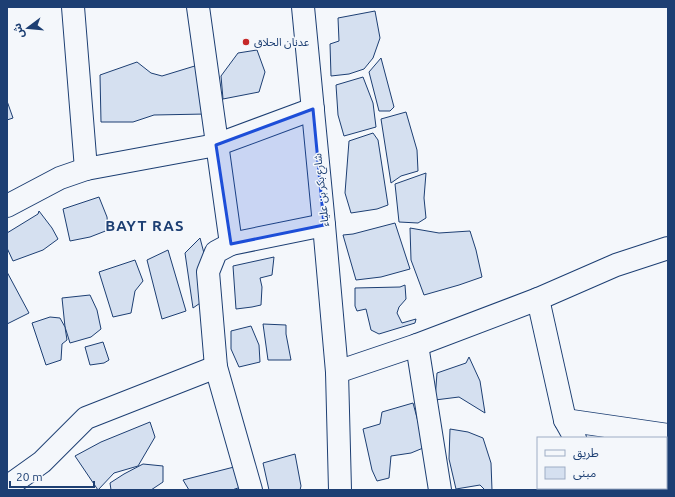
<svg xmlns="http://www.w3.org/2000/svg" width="675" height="497" viewBox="0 0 675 497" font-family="Ubuntu,'Noto Sans Arabic',sans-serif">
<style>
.building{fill:#d5e0f0;stroke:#1d3f73}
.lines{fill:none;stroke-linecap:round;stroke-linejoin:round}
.street-casing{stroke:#1d3f73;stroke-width:24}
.secondary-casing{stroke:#1d3f73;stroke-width:24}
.street{stroke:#f4f7fb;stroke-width:22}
.secondary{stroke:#f4f7fb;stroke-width:22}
.marked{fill:#1d4ed8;fill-opacity:0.2;stroke:#1d4ed8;stroke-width:3;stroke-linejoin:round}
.poi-dot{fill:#c62828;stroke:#f4f7fb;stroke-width:1.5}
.labels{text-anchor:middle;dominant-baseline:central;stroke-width:3;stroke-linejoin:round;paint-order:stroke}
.poi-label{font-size:11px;fill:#1d3f73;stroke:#f4f7fb;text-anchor:start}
.street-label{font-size:11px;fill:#1d3f73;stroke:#f4f7fb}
.district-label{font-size:15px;font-weight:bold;letter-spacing:1px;fill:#1d3f73;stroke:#f4f7fb}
</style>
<rect width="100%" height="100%" fill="#f4f7fb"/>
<g class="building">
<path d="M375,11L380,38L373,58L364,69L349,74L331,76L330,44L339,41L338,18Z"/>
<path d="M257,50L265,72L259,92L223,99L221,76L238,53Z"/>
<path d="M381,58L394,107L390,111H379L369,72Z"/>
<path d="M137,62L151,73L162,76L198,65L206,114L154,115L133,122H101L100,75Z"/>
<path d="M363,77L373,103L376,127L344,136L338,115L336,85Z"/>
<path d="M7,101L13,118L7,120Z"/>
<path d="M406,112L417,150L418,171L401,176L391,183L381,119Z"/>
<path d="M373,133L378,140L388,205L377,209L351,213L345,193L349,141Z"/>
<path d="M426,173L424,198L426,218L418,223L399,222L395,184Z"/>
<path d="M99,197L107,217L108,230L90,237L70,241L63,209Z"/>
<path d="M39,211L52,228L58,239L43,250L13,261L7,248V233L38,214Z"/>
<path d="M395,223L410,269L381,277L356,280L343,235L353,234Z"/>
<path d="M410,228L439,233L470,231L476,250L482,277L459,285L424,295L411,260Z"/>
<path d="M200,238L205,257L206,299L193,308L185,253Z"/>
<path d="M168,250L186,311L162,319L147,260Z"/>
<path d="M274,257L272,275L260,278L262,287L261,305L252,307L236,309L233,266Z"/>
<path d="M135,260L143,281L135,291L131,313L113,317L99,272Z"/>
<path d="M7,272L29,313L7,324Z"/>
<path d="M405,285L406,299L399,307L397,313L402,323L416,319L415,323L379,334L371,330L366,309L357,311L355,306V288L400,287Z"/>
<path d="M90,295L97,310L101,329L91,337L70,343L65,327L62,298Z"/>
<path d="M50,317L60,318L65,327L67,340L62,344L61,360L46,365L32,323Z"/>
<path d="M263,324L286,325V334L291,360H268Z"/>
<path d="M251,326L259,345L260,362L239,367L231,349V331Z"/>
<path d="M103,342L109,360L104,363L90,365L85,347Z"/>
<path d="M469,357L480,381L485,413L459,397L435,400L437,373L466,363Z"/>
<path d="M413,403L420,429L428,446L411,453L391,456L389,478L377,481L372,470L363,429L380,424L382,412Z"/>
<path d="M150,422L155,437L138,466L114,473L98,490L75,456L101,442Z"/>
<path d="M450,429L468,432L483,438L491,463L492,490H485L480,485L456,489L449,459Z"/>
<path d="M295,454L301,486L300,490H269L263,463Z"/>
<path d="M143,464L163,466V482L151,490H111L110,483L124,474Z"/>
<path d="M234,467L244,486L232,490H189L183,480Z"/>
</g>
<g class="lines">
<g class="street-casing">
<g id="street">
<path d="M73,7L86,169"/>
<path d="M198,7L231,244L324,225"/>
<path d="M7,206L60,178L86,169L216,145L313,109"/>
<path d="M231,244L216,252L208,272L216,367L251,490"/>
<path d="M538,299L565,420L575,438"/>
<path d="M417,345L440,490"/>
<path d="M337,372L340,490"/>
<path d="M565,420L668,435"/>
<path d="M7,487L42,462L86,418L216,367"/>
<path d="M602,488L603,490"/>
</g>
</g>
<g class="secondary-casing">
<path id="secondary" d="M303,7L324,225L337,372L417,345L538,299L616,265L668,248"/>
</g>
<use href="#street" class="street"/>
<use href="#secondary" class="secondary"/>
</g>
<path class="marked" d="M313,109L324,225L231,244L216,145Z"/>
<circle class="poi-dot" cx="246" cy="42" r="4"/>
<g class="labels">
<g class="poi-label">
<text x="254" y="42">عدنان الحلاق</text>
</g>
<g class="street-label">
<text transform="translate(321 190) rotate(-96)">شارع بكر بن علياء</text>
</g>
<g class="district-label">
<text x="145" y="225">BAYT RAS</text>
</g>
</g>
<rect width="675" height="497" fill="none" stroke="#1d3f73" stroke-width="16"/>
<rect x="537" y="437" width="130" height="52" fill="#f4f7fb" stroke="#9eadc5"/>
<rect x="545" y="450" width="20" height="6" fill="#f4f7fb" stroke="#9eadc5"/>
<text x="573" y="457" font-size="12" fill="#1d3f73">طريق</text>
<rect x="545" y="467" width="20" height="12" fill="#d5e0f0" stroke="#9eadc5"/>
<text x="573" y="477" font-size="12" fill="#1d3f73">مبنى</text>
<g transform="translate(28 28) rotate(254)" stroke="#f4f7fb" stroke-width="3" paint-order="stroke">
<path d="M0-3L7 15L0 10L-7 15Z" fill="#1d3f73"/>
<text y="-6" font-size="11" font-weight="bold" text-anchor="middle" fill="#1d3f73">ش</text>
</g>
<path d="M10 481v6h84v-6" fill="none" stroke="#1d3f73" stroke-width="2"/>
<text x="16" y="481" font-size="12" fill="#1d3f73" stroke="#f4f7fb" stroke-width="3" paint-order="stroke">20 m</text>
</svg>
